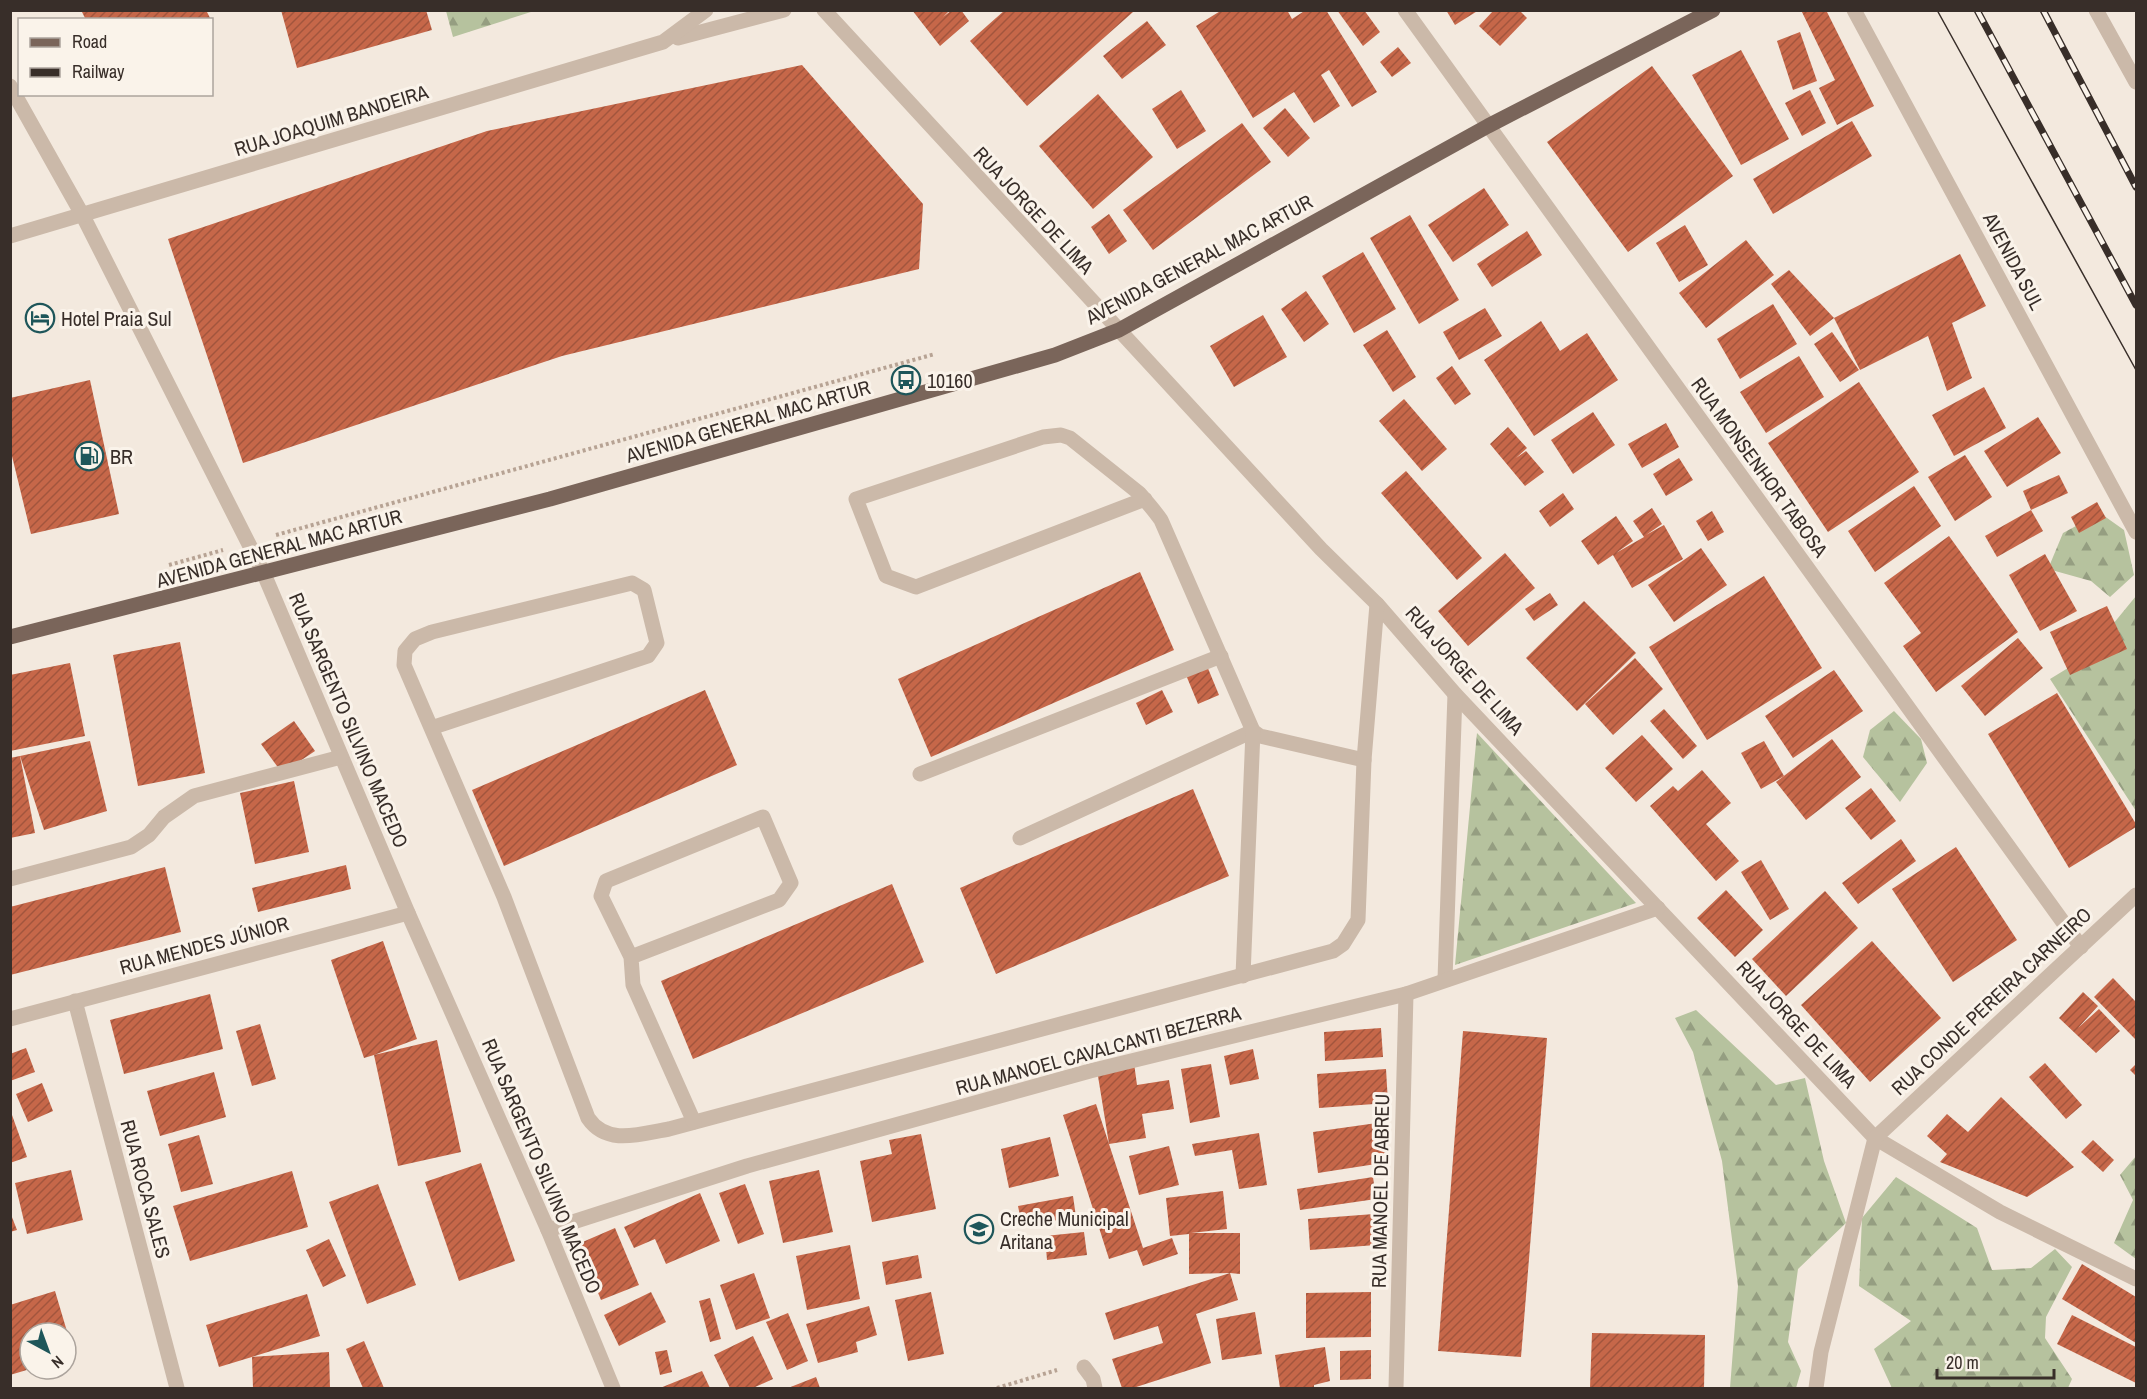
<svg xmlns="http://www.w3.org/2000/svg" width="2147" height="1399" viewBox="0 0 2147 1399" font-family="'Archivo Narrow',sans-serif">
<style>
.forest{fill:url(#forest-firs)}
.building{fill:url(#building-hatch)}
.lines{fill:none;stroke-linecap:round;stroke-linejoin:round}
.path{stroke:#b7a394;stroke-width:4;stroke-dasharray:3 3;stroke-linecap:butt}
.minor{stroke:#cbb9a9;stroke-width:15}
.major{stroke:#7a655a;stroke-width:15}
.tram{stroke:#382e29;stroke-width:1.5}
.rail-casing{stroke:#382e29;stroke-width:7}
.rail{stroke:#faf3ea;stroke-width:4.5;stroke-dasharray:14;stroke-linecap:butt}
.labels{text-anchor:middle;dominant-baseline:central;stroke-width:6;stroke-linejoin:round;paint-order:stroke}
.street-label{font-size:20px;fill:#382e29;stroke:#faf3ea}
.poi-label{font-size:20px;fill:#382e29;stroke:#faf3ea;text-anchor:start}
</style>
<defs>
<pattern id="forest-firs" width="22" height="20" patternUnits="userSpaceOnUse" patternTransform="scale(1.5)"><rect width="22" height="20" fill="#b6c29e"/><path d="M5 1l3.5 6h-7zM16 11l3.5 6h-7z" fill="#959e81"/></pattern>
<pattern id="building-hatch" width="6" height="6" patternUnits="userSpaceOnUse" patternTransform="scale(1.5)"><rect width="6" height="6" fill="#c66749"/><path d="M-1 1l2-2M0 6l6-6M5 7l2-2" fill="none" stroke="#a2553d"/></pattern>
</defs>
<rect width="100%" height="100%" fill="#f3e9de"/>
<g class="forest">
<path d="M446,11V10L534,11L453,37Z"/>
<path d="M2100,513L2124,530L2134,575L2110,597L2091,581L2048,569L2063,533Z"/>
<path d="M2136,596V811L2050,679L2086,657Z"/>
<path d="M1894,711L1921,739L1927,763L1900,802L1863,757L1870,730Z"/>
<path d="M1477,733L1636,903L1455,965Z"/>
<path d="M1696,1010L1776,1085L1805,1078L1824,1161L1846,1223L1798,1269L1788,1342L1801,1371L1796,1388H1730L1738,1286L1722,1161L1693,1052L1675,1018Z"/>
<path d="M2136,1156V1259L2114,1243L2133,1200L2120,1175Z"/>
<path d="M1896,1177L1977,1228L1992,1270L2031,1268L2055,1249L2072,1267L2046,1317L2045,1338L2072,1379L2068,1388H1892L1874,1349L1911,1321L1859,1286L1862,1218Z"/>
</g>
<g class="building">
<path d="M81,10H206L211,20H86Z"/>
<path d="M281,10H426L432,30L297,68Z"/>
<path d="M912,10H950L943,17L952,10H961L969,21L940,46Z"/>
<path d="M1005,10H1132L1133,12L1027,106L970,41Z"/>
<path d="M1222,10H1287L1292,19L1306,10H1326L1377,92L1352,107L1329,70L1321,75L1340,106L1314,123L1294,92L1253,118L1196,26Z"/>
<path d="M1337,10H1364L1380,32L1363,46Z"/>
<path d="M1446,10H1479L1455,25Z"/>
<path d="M1494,10H1519L1527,18L1500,46L1479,26Z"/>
<path d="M1801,10H1826L1874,106L1837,125L1819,88L1835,80Z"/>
<path d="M1147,21L1166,45L1122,79L1103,56Z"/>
<path d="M1800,32L1817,81L1793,90L1777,41Z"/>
<path d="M1398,47L1411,63L1392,77L1380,62Z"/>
<path d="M1741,50L1789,139L1741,165L1692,75Z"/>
<path d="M802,65L923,204L919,269L562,356L243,463L168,239L487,131Z"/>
<path d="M1652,66L1733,176L1628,252L1547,142Z"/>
<path d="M1181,90L1206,131L1177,149L1152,109Z"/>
<path d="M1810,90L1826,123L1802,136L1785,103Z"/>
<path d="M1098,94L1153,157L1093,209L1039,146Z"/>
<path d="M1285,108L1310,138L1288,157L1263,128Z"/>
<path d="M1852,121L1872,156L1773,214L1753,179Z"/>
<path d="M1242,123L1271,162L1153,250L1123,210Z"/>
<path d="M1484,188L1509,225L1453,262L1428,225Z"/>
<path d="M1109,214L1127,241L1109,254L1091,227Z"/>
<path d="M1410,215L1459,300L1419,324L1370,238Z"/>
<path d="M1685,225L1708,265L1679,282L1656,243Z"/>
<path d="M1527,231L1542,255L1492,287L1477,264Z"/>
<path d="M1746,240L1774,275L1706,328L1679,293Z"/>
<path d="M1363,252L1396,309L1354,333L1322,276Z"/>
<path d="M1960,254L1986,306L1952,323L1972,378L1947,391L1928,336L1860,370L1834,318L1810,336L1771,284L1789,270L1834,318Z"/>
<path d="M1306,291L1329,324L1304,342L1281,309Z"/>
<path d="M1773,304L1797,344L1740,379L1717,339Z"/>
<path d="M1485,308L1502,336L1459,360L1443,332Z"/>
<path d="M1263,315L1287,357L1234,387L1210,346Z"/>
<path d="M1541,321L1560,351L1587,333L1618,380L1534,436L1484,360Z"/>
<path d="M1387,330L1416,377L1393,392L1363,345Z"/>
<path d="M1832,332L1859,370L1840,382L1814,344Z"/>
<path d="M1799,356L1824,397L1766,433L1740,392Z"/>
<path d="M1452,366L1471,394L1455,405L1436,378Z"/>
<path d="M90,380L119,514L31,534L10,448V398Z"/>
<path d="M1859,382L1919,472L1828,532L1768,443Z"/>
<path d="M1984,387L2006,428L1954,456L1932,415Z"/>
<path d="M1404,399L1447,449L1422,471L1379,421Z"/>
<path d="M1593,412L1615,445L1573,474L1551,440Z"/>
<path d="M2038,417L2061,453L2007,487L1984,451Z"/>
<path d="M1666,423L1679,447L1642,468L1628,444Z"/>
<path d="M1508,427L1527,448L1516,458L1526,451L1544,472L1525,486L1490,444Z"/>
<path d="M1965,455L1992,497L1955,521L1928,477Z"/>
<path d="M1679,458L1693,480L1666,496L1653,474Z"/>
<path d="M1406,471L1482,558L1457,580L1381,493Z"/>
<path d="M2059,475L2068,493L2031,510L2023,491Z"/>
<path d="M1914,486L1941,526L1875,572L1848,531Z"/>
<path d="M1563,493L1574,509L1550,527L1539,511Z"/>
<path d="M2097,502L2106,518L2079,533L2071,517Z"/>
<path d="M1652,508L1662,524L1646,535L1664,525L1683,559L1632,588L1613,555L1598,565L1581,541L1616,516L1633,541L1616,553L1644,537L1633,521Z"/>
<path d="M2031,510L2043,531L1997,557L1985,536Z"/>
<path d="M1712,511L1724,532L1708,541L1696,521Z"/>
<path d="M1949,536L2018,632L1936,692L1903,646L1921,633L1884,583Z"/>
<path d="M1701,548L1727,585L1674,622L1648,585Z"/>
<path d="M1505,553L1535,588L1468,646L1438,611Z"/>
<path d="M2045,554L2077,611L2040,631L2009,575Z"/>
<path d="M1140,572L1174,650L931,757L898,679Z"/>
<path d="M1764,576L1822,668L1707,740L1649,647Z"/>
<path d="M1550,593L1558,605L1534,621L1525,609Z"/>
<path d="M1584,601L1636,653L1577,711L1526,658Z"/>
<path d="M2107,606L2127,649L2070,675L2050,632Z"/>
<path d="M2018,638L2043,668L1985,716L1961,686Z"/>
<path d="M180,642L205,773L138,786L113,655Z"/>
<path d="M1635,658L1663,689L1613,735L1585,704Z"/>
<path d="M70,663L85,736L10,751V675Z"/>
<path d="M1207,666L1219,695L1198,704L1186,675Z"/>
<path d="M1834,670L1863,711L1793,758L1765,716Z"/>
<path d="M705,690L737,765L504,866L472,790Z"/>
<path d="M1162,690L1173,712L1146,725L1136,703Z"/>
<path d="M2057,693L2136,824V827L2069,868L1988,734Z"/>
<path d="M1664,709L1697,746L1683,759L1650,721Z"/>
<path d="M294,721L315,751L282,773L261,744Z"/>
<path d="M1642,735L1673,769L1636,802L1605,768Z"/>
<path d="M1832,739L1861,777L1806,820L1776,782Z"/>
<path d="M90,741L107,811L44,830L20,756Z"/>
<path d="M1764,741L1784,776L1761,789L1741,753Z"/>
<path d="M20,756L35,833L10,838V758Z"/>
<path d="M1702,770L1731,803L1706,824L1739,861L1716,881L1650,806L1673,786L1678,791Z"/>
<path d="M294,781L309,852L255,864L240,793Z"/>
<path d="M1871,788L1896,821L1871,840L1845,808Z"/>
<path d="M1193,789L1229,876L996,974L960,888Z"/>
<path d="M1901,839L1916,861L1858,904L1842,883Z"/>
<path d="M1956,847L2017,940L1953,982L1892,889Z"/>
<path d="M1761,860L1789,909L1770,920L1741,872Z"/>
<path d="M346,865L351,889L258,912L252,888Z"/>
<path d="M165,867L181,932L10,975V907Z"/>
<path d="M892,884L924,962L693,1059L661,981Z"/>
<path d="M1726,890L1763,930L1735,957L1697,918Z"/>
<path d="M1825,891L1858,928L1786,996L1752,959Z"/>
<path d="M383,941L417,1039L374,1055L437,1040L461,1152L398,1166L374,1055L364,1058L331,960Z"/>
<path d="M1872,941L1941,1018L1870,1082L1801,1005Z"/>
<path d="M2113,978L2136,1002V1040L2094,997Z"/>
<path d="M2083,992L2098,1006L2078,1028L2099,1009L2120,1031L2096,1053L2059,1018Z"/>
<path d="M210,994L223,1049L124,1074L110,1020Z"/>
<path d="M260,1024L276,1079L252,1086L236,1031Z"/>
<path d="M1381,1028L1383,1057L1325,1061L1324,1032Z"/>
<path d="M1463,1031L1547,1038L1521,1357L1438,1351Z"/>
<path d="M26,1048L35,1072L10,1081V1054Z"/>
<path d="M1253,1049L1259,1079L1230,1085L1224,1056Z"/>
<path d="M1134,1063L1137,1085L1169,1080L1174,1109L1142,1114L1146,1138L1109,1144L1143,1248L1172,1238L1178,1254L1143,1266L1137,1250L1109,1259L1063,1115L1096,1104L1109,1144L1097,1070Z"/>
<path d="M2045,1063L2082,1105L2066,1119L2029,1077Z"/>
<path d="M1211,1064L1220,1117L1190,1123L1181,1069Z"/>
<path d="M2136,1064V1076L2130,1070Z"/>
<path d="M1386,1069L1388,1103L1319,1108L1317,1074Z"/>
<path d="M214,1072L226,1117L160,1136L147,1091Z"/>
<path d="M42,1083L53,1111L28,1122L16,1094Z"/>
<path d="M2001,1097L2074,1167L2027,1197L1940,1162L1947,1154L1927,1136L1947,1114L1968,1132Z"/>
<path d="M12,1115L27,1157L10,1163V1116Z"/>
<path d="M1384,1122L1389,1162L1318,1173L1313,1132Z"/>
<path d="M1259,1133L1267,1185L1239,1189L1232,1150L1195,1156L1192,1144Z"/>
<path d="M921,1134L936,1209L872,1222L860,1161L892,1154L889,1140Z"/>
<path d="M199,1135L213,1184L181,1192L168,1144Z"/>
<path d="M1050,1137L1059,1176L1009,1188L1001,1149Z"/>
<path d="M2093,1140L2114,1160L2103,1172L2081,1152Z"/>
<path d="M1169,1146L1179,1185L1139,1195L1129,1156Z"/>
<path d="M481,1163L515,1261L459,1281L425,1182Z"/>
<path d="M71,1170L83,1220L27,1234L15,1183Z"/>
<path d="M819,1170L833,1232L783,1243L769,1181Z"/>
<path d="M292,1171L308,1227L190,1261L173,1206Z"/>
<path d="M1373,1177L1376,1199L1300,1210L1297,1189Z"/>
<path d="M378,1184L416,1285L367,1304L329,1202Z"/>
<path d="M745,1184L764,1234L738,1244L719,1193Z"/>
<path d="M1223,1191L1227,1229L1191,1233H1240V1274L1230,1273L1238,1300L1196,1314L1211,1363L1133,1388H1122L1112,1359L1163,1343L1158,1326L1114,1340L1105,1313L1230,1273L1189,1274V1234L1170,1236L1166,1198Z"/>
<path d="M700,1193L720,1241L666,1264L655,1239L634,1248L624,1227Z"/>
<path d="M1073,1196L1076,1217L1022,1226L1018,1206Z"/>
<path d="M10,1212L17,1230L10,1232Z"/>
<path d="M1374,1214L1376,1245L1310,1250L1308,1219Z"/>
<path d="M615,1228L639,1285L601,1300L578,1244Z"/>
<path d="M1084,1232L1087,1255L1047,1260L1045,1236Z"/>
<path d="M329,1239L346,1276L323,1287L306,1250Z"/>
<path d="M850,1245L860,1299L807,1310L796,1256Z"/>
<path d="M918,1255L922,1278L886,1285L882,1262Z"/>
<path d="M2082,1264L2136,1297V1343L2062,1299Z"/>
<path d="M754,1273L770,1318L736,1330L720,1285Z"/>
<path d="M55,1291L74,1355L66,1358V1333H30V1369L10,1375V1305Z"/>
<path d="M651,1292L666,1322L619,1346L604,1315Z"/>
<path d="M931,1292L944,1354L908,1361L895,1300Z"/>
<path d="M1371,1292V1337L1306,1338V1293Z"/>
<path d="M307,1294L320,1336L219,1367L206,1325Z"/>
<path d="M710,1298L721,1339L710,1342L699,1301Z"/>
<path d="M869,1306L877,1335L856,1342L858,1352L818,1363L806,1324Z"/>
<path d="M1255,1312L1262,1354L1222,1360L1216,1319Z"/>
<path d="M788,1313L808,1361L787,1370L766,1322Z"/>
<path d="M2072,1315L2136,1347V1383L2057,1344Z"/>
<path d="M1592,1333L1705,1335L1704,1388H1590Z"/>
<path d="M753,1336L773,1379L753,1388H730L714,1355Z"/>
<path d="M364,1341L384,1388H363L346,1349Z"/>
<path d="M1325,1347L1330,1381L1314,1385V1388H1280L1275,1355Z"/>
<path d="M667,1350L672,1372L660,1375L655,1352Z"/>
<path d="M1371,1350V1379L1340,1380V1351Z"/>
<path d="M329,1352L330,1388H253L252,1357Z"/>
<path d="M702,1371L710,1388H660Z"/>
<path d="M816,1377L820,1388H788Z"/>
</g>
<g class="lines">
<g class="path">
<path d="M276,535L935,354"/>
<path d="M169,565L223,550"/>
<path d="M997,1388L1057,1370"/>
</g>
<g class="minor">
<path d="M824,10L1321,549L1377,604L1455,694L1875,1138L2000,1212L2136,1279"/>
<path d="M1405,10L2081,947"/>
<path d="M1854,10L2136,532"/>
<path d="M2096,10L2136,82"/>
<path d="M678,38L784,10"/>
<path d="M10,86L83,216L264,574L408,913L548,1230L613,1388"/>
<path d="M10,236L663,42L706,10"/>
<path d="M1145,499L916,587L886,576L856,499L1043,437L1061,435L1070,438L1139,493C1147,502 1154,510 1161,520L1253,731L1260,736L1364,760"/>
<path d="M431,728L648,656L657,643L644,590L632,583L432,632L415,639L405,651L404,665L504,897L588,1118C607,1146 640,1134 669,1129L1333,951L1343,944L1358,920L1364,760L1377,604"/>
<path d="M920,774L1221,656"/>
<path d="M1020,838L1253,731"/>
<path d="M10,879L131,847L149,835L164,817L194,796L341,757"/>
<path d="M631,957L601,896L606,881L763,817L791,883L779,900L631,957L633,985L694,1122"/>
<path d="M1243,976L1253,731"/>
<path d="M1445,979L1455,694"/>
<path d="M75,1001L177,1388"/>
<path d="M10,1019L408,913"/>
<path d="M548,1230L747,1166L1090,1071L1406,994L1658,908"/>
<path d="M1084,1367L1093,1379L1095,1388"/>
<path d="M1396,1388L1406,994"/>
<path d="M1816,1388L1821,1352L1875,1138L2136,895"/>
</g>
<path class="major" d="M10,637L550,499L1055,355L1119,330L1488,126L1713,10"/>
<path class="tram" d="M1937,10L2136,370"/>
<g class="rail-casing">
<g id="rail">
<path d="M1977,10L2136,305"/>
<path d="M2043,10L2136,187"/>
</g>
</g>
<use href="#rail" class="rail"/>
</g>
<defs>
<g id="hotel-ring" transform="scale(1.5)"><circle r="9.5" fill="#faf3ea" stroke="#1e565a" stroke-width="1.5"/><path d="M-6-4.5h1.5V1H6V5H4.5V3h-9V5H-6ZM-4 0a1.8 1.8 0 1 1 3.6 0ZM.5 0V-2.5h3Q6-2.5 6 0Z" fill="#1e565a"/></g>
<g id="bus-ring" transform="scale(1.5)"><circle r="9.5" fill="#faf3ea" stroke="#1e565a" stroke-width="1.5"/><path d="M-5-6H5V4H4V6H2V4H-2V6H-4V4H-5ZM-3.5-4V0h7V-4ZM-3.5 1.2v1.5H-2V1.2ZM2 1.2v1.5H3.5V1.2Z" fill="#1e565a"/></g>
<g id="fuel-ring" transform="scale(1.5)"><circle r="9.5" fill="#faf3ea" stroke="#1e565a" stroke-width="1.5"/><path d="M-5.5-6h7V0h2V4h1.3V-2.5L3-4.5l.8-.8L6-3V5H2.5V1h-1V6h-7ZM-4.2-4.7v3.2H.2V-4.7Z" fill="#1e565a"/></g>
<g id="school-ring" transform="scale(1.5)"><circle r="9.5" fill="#faf3ea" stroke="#1e565a" stroke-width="1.5"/><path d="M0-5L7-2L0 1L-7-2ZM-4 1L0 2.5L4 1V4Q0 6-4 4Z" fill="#1e565a"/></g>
</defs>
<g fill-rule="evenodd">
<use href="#hotel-ring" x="40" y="318"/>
<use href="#bus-ring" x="906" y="380"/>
<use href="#fuel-ring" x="89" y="456"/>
<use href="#school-ring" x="979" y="1229"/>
</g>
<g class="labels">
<g class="street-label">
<text transform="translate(331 120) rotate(-17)">RUA JOAQUIM BANDEIRA</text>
<text transform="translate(1034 210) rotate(47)">RUA JORGE DE LIMA</text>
<text transform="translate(1199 259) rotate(-28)">AVENIDA GENERAL MAC ARTUR</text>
<text transform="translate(2014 261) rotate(62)">AVENIDA SUL</text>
<text transform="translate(748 421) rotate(-16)">AVENIDA GENERAL MAC ARTUR</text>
<text transform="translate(1760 467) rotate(54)">RUA MONSENHOR TABOSA</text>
<text transform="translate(279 548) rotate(-15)">AVENIDA GENERAL MAC ARTUR</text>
<text transform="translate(1465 670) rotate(48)">RUA JORGE DE LIMA</text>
<text transform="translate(349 720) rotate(67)">RUA SARGENTO SILVINO MACEDO</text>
<text transform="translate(204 945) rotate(-15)">RUA MENDES JÚNIOR</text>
<text transform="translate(1991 1001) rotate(-43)">RUA CONDE PEREIRA CARNEIRO</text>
<text transform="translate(1797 1024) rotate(47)">RUA JORGE DE LIMA</text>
<text transform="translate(1098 1050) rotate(-15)">RUA MANOEL CAVALCANTI BEZERRA</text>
<text transform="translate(542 1166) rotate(67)">RUA SARGENTO SILVINO MACEDO</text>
<text transform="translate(146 1189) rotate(75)">RUA ROCA SALES</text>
<text transform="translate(1380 1191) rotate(-89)">RUA MANOEL DE ABREU</text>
</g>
<g class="poi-label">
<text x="61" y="318">Hotel Praia Sul</text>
<text x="927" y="380">10160</text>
<text x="110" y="456">BR</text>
<text x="1000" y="1218">Creche Municipal<tspan x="1000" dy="23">Aritana</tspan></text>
</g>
</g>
<rect width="2147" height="1399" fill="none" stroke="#382e29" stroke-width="24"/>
<rect x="18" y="18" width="195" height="78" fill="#faf3ea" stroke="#aca49d" stroke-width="1.5"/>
<rect x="30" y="38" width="30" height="9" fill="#7a655a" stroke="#aca49d" stroke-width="1.5"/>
<text x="72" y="48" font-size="18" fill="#382e29">Road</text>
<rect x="30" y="68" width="30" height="9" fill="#382e29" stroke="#aca49d" stroke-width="1.5"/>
<text x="72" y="78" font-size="18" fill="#382e29">Railway</text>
<g transform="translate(48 1351) rotate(139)"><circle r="28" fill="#faf3ea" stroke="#aca49d" stroke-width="1.5"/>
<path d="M0-4.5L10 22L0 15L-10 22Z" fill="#1e565a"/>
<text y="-9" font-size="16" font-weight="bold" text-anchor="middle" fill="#382e29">N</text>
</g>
<path d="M1937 1369v9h117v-9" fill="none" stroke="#382e29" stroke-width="3"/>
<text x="1946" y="1369" font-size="18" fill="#382e29" stroke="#faf3ea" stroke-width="4.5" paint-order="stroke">20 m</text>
</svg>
